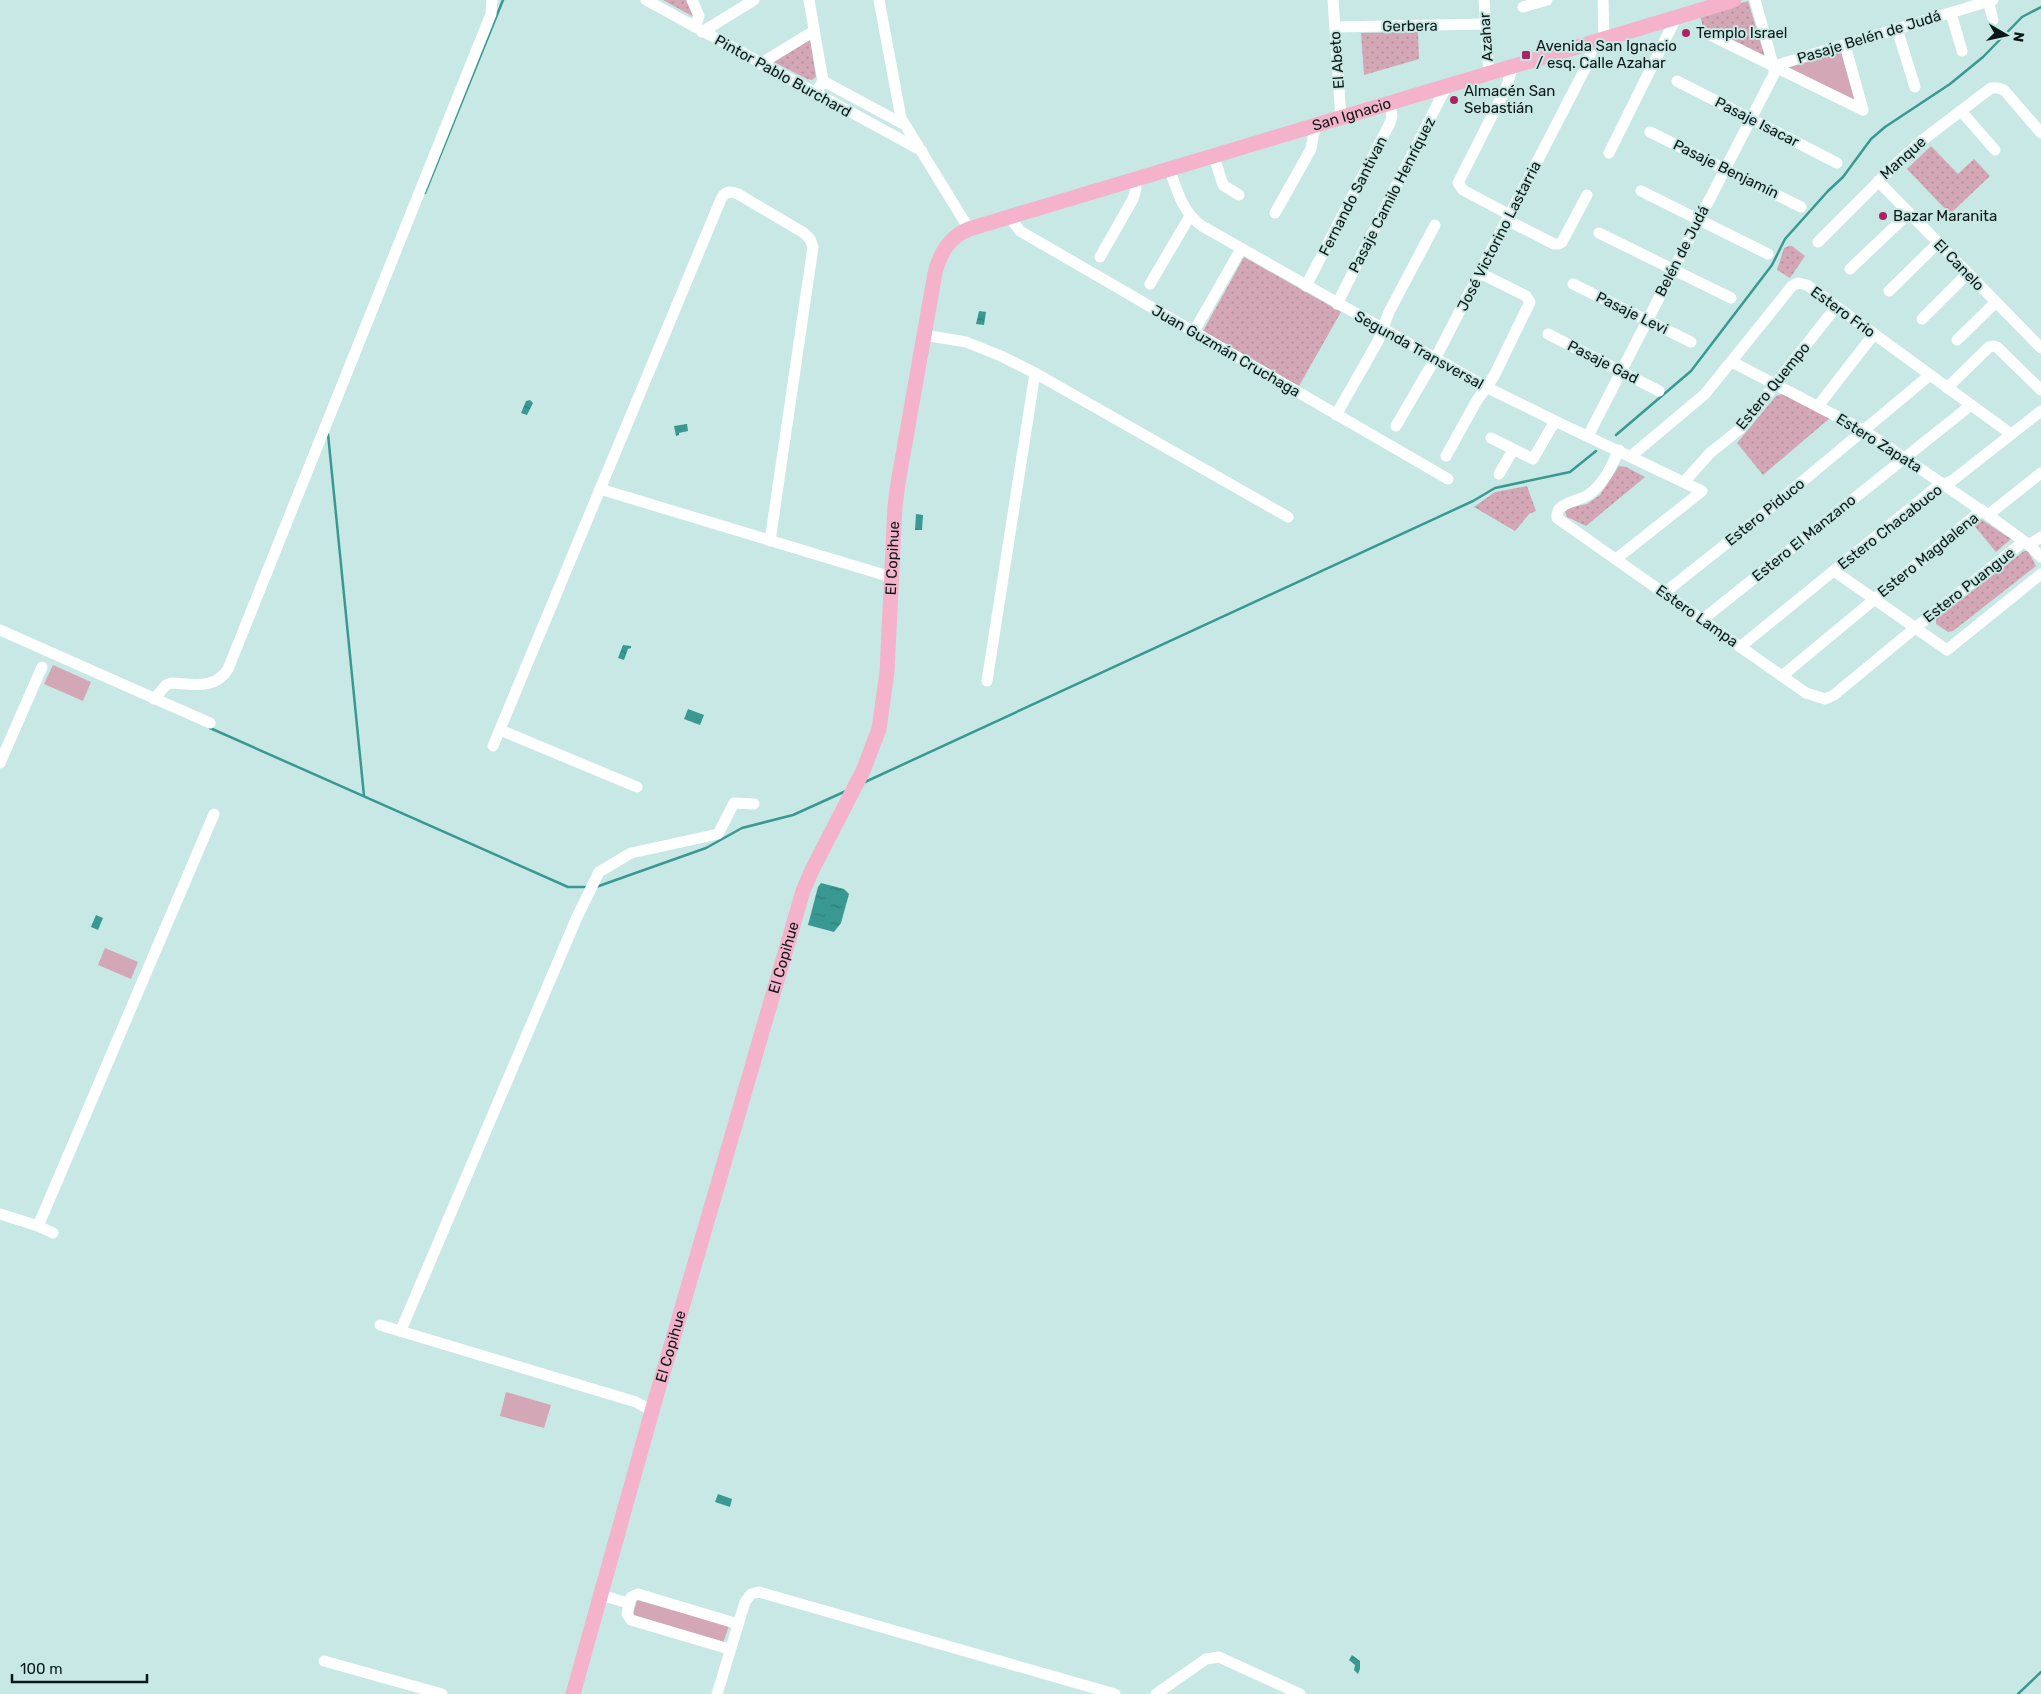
<svg xmlns="http://www.w3.org/2000/svg" width="2041" height="1694" viewBox="0 0 2041 1694" font-family="Rubik,sans-serif">
<style>
.grass{fill:#d3a7b5}
.park{fill:url(#park-dots)}
.water{fill:url(#water-ripples)}
.lines{fill:none;stroke-linecap:round;stroke-linejoin:round}
.stream{stroke:#399992;stroke-width:2.5}
.minor{stroke:#fff;stroke-width:11}
.major{stroke:#f5b2cb;stroke-width:15}
.poi-dot{fill:#ac2263;stroke:#c7e8e4;stroke-width:2}
.labels{text-anchor:middle;dominant-baseline:central;stroke-width:4;stroke-linejoin:round;paint-order:stroke}
.street-label{font-size:15px;fill:#0c1817;stroke:#c7e8e4}
.poi-label{font-size:15px;fill:#0c1817;stroke:#c7e8e4;text-anchor:start}
</style>
<defs>
<pattern id="park-dots" width="8" height="8" patternUnits="userSpaceOnUse" patternTransform="scale(1.25)"><rect width="8" height="8" fill="#d3a7b5"/><path d="M2 2h.1M6 6h.1" fill="none" stroke="#b48f9b" stroke-width="1.8" stroke-linecap="round"/></pattern>
<pattern id="water-ripples" width="26" height="14" patternUnits="userSpaceOnUse" patternTransform="scale(1.25)"><rect width="26" height="14" fill="#399992"/><path d="M2 4q2-2 4 0t4 0M15 11q2-2 4 0t4 0" fill="none" stroke="#2e7c76"/></pattern>
</defs>
<rect width="100%" height="100%" fill="#c7e8e4"/>
<g class="grass">
<path d="M1840,48L1856,104L1781,65Z"/>
<path d="M53,665L91,682L83,701L44,684Z"/>
<path d="M105,948L138,962L131,979L98,965Z"/>
<path d="M506,1392L551,1405L544,1428L500,1416Z"/>
<path d="M637,1600L729,1626L723,1643L633,1615Z"/>
</g>
<g class="park">
<path d="M663,0H687L695,13L692,16Z"/>
<path d="M1748,1L1765,57L1705,33L1700,16Z"/>
<path d="M1418,32L1419,59L1364,75L1361,33Z"/>
<path d="M810,39L816,77L812,80L807,79L770,60Z"/>
<path d="M1931,146L1958,174L1974,159L1990,176L1950,214L1907,169Z"/>
<path d="M1789,246H1792L1805,256L1790,278L1777,270L1784,248Z"/>
<path d="M1244,257L1341,312L1299,386L1203,331Z"/>
<path d="M1783,394L1830,418L1763,475L1737,443L1776,396Z"/>
<path d="M1619,466L1626,467L1645,477L1586,526L1567,517L1565,512L1568,508L1587,504L1600,495Z"/>
<path d="M1527,486L1536,511L1529,514L1515,531L1474,507L1495,492Z"/>
<path d="M1979,518L2011,539L1996,552L1973,524Z"/>
<path d="M2024,551H2028L2036,566L1953,631L1948,632L1936,624V619Z"/>
</g>
<g class="water">
<path d="M979,311L986,312L984,325L976,324Z"/>
<path d="M530,400L533,403L527,415L521,413L526,401Z"/>
<path d="M687,424L688,431L679,433V435L676,436L674,426Z"/>
<path d="M916,514L923,515L922,530H915Z"/>
<path d="M623,645L631,646V648L628,649L624,660L618,658Z"/>
<path d="M688,709L704,715L700,725L684,719Z"/>
<path d="M821,883L844,889L849,894L841,923L834,932L808,925L818,887Z"/>
<path d="M96,915L103,918L98,930L91,927Z"/>
<path d="M718,1494L732,1499L730,1507L715,1502Z"/>
<path d="M1352,1655L1360,1661V1669L1358,1674L1354,1670L1355,1665L1349,1660Z"/>
</g>
<g class="lines">
<g class="stream">
<path d="M425,193L503,0"/>
<path d="M328,434L364,796"/>
<path d="M1616,435L1691,371L1772,265L1785,239L1828,191L1843,177L1871,139L1885,127L1950,84L1983,57L2022,17L2041,7"/>
<path d="M210,728L568,887H588"/>
<path d="M865,782L1473,501L1495,488L1570,472L1596,451"/>
<path d="M596,887L706,848L742,828L793,815L846,791"/>
<path d="M2018,1694L2041,1672"/>
</g>
<g class="minor">
<path d="M646,0L922,151"/>
<path d="M692,0L699,16L695,27"/>
<path d="M809,0L823,81L815,94"/>
<path d="M879,0L901,118L969,229"/>
<path d="M1333,0L1341,119"/>
<path d="M1484,0L1489,75"/>
<path d="M1603,0L1604,39"/>
<path d="M1988,0L1993,20"/>
<path d="M1523,7L1547,0"/>
<path d="M1951,13L1962,51"/>
<path d="M1335,27L1485,24"/>
<path d="M1897,29L1915,87"/>
<path d="M702,32L754,0"/>
<path d="M1706,33L1863,110"/>
<path d="M1845,45L1863,110"/>
<path d="M760,64L814,31"/>
<path d="M1774,66L1993,0"/>
<path d="M823,81L905,125"/>
<path d="M1677,81L1837,163"/>
<path d="M1961,111L1995,150"/>
<path d="M1650,132L1801,207"/>
<path d="M1609,153L1676,18"/>
<path d="M1214,157L1223,185L1239,195"/>
<path d="M1170,170C1177,191 1183,213 1202,226L1486,387L1555,421L1702,491L1616,559"/>
<path d="M1878,181L2041,348"/>
<path d="M1641,191L1768,254"/>
<path d="M1275,213L1311,149L1315,126"/>
<path d="M1510,215L1463,190L1458,183L1507,86L1512,67"/>
<path d="M1010,218L1020,231L1448,479"/>
<path d="M1507,220L1554,244H1559L1562,242L1587,195"/>
<path d="M1599,233L1731,298"/>
<path d="M1818,242L1898,162L1920,142L1991,88H1998L2004,90L2041,133"/>
<path d="M1100,257L1133,199L1136,189L1135,181"/>
<path d="M1850,269L1909,213"/>
<path d="M1150,284L1190,216"/>
<path d="M1573,284L1691,342"/>
<path d="M1306,286L1390,123L1392,116L1390,104"/>
<path d="M1889,291L1938,243"/>
<path d="M1337,304L1446,87"/>
<path d="M1922,319L1968,273"/>
<path d="M1193,333L1241,249"/>
<path d="M1548,334L1659,391"/>
<path d="M924,335L966,342L1001,356L1035,373L1288,517"/>
<path d="M1957,340L1996,302"/>
<path d="M1732,362L1865,431L1988,515L2029,545L2041,557"/>
<path d="M1947,388L1989,347L1993,346L1997,347L2041,390"/>
<path d="M1818,406L1874,334"/>
<path d="M1336,415L1378,341L1389,312L1435,225"/>
<path d="M1396,426L1435,359L1587,65L1591,52L1592,43"/>
<path d="M1588,436L1774,74V68L1755,0"/>
<path d="M1491,438L1533,459L1555,421"/>
<path d="M1619,450C1611,467 1604,484 1588,495C1578,502 1555,502 1557,518L1806,693L1825,699L1834,695L1915,628L2023,542"/>
<path d="M1446,456L1476,402L1494,376L1530,302L1526,296L1480,273"/>
<path d="M1631,456L1705,394L1792,286L1798,283L1807,285L2011,434"/>
<path d="M1499,474L1513,450"/>
<path d="M1684,482L1710,453L1740,429L1836,307"/>
<path d="M600,489L891,577"/>
<path d="M1988,515L2041,473"/>
<path d="M2029,545L2041,537"/>
<path d="M1834,571L1947,650L2041,574"/>
<path d="M1664,593L1756,520L1930,375"/>
<path d="M1702,620L1971,405"/>
<path d="M0,630L210,723"/>
<path d="M1740,647L1934,489L1953,480L2041,411"/>
<path d="M1782,676L1982,510"/>
<path d="M987,681L1035,373"/>
<path d="M154,699L166,685L171,683C193,684 215,690 228,669L491,14L492,0"/>
<path d="M500,730L637,787"/>
<path d="M493,746L721,199C725,191 731,191 738,194L804,233L810,239L813,247L770,541"/>
<path d="M0,763L42,667"/>
<path d="M0,1214L38,1226L53,1233"/>
<path d="M38,1226L214,814"/>
<path d="M380,1325L636,1402L652,1411"/>
<path d="M401,1330L577,917L599,872L631,853L718,834L734,803L754,804"/>
<path d="M601,1595L628,1603"/>
<path d="M729,1649L631,1620L627,1614L631,1597L638,1594L738,1624"/>
<path d="M324,1661L442,1694"/>
<path d="M717,1694L745,1602L751,1594L759,1592L1115,1694"/>
<path d="M1156,1694L1206,1659L1219,1657L1300,1694"/>
</g>
<path class="major" id="s1" d="M573,1694L652,1411L803,891L812,870L863,771L879,729L887,672L895,506L898,483L935,273C940,253 949,237 969,229L1734,0"/>
</g>
<g class="poi-dot">
<circle cx="1686" cy="33" r="5"/>
<rect x="1521" y="50" width="10" height="10" rx="2.5"/>
<circle cx="1454" cy="100" r="5"/>
<circle cx="1883" cy="216" r="5"/>
</g>
<g class="labels">
<g class="street-label">
<text transform="translate(1410 26) rotate(-1)">Gerbera</text>
<text transform="translate(1486 37) rotate(-94)">Azahar</text>
<text transform="translate(1869 37) rotate(-17)">Pasaje Belén de Judá</text>
<text transform="translate(1337 60) rotate(-94)">El Abeto</text>
<text transform="translate(783 76) rotate(29)">Pintor Pablo Burchard</text>
<text stroke="none"><textPath href="#s1" startOffset="1932">San Ignacio</textPath></text>
<text transform="translate(1757 122) rotate(27)">Pasaje Isacar</text>
<text transform="translate(1903 158) rotate(-42)">Manque</text>
<text transform="translate(1726 169) rotate(26)">Pasaje Benjamín</text>
<text transform="translate(1392 195) rotate(-63)">Pasaje Camilo Henríquez</text>
<text transform="translate(1353 196) rotate(-63)">Fernando Santivan</text>
<text transform="translate(1499 236) rotate(-63)">José Victorino Lastarria</text>
<text transform="translate(1682 251) rotate(-63)">Belén de Judá</text>
<text transform="translate(1959 265) rotate(46)">El Canelo</text>
<text transform="translate(1843 312) rotate(36)">Estero Frio</text>
<text transform="translate(1632 313) rotate(26)">Pasaje Levi</text>
<text transform="translate(1419 350) rotate(29)">Segunda Transversal</text>
<text transform="translate(1226 351) rotate(30)">Juan Guzmán Cruchaga</text>
<text transform="translate(1603 362) rotate(27)">Pasaje Gad</text>
<text transform="translate(1773 386) rotate(-51)">Estero Quempo</text>
<text transform="translate(1879 443) rotate(32)">Estero Zapata</text>
<text transform="translate(1765 512) rotate(-39)">Estero Piduco</text>
<text transform="translate(1890 527) rotate(-38)">Estero Chacabuco</text>
<text transform="translate(1804 538) rotate(-39)">Estero El Manzano</text>
<text transform="translate(1928 555) rotate(-39)">Estero Magdalena</text>
<text stroke="none"><textPath href="#s1" startOffset="1186">El Copihue</textPath></text>
<text transform="translate(1969 585) rotate(-38)">Estero Puangue</text>
<text transform="translate(1697 616) rotate(35)">Estero Lampa</text>
<text stroke="none"><textPath href="#s1" startOffset="766">El Copihue</textPath></text>
<text stroke="none"><textPath href="#s1" startOffset="361">El Copihue</textPath></text>
</g>
<g class="poi-label">
<text x="1696" y="33">Templo Israel</text>
<text x="1536" y="46">Avenida San Ignacio<tspan x="1536" dy="17">/ esq. Calle Azahar</tspan></text>
<text x="1464" y="91">Almacén San<tspan x="1464" dy="17">Sebastián</tspan></text>
<text x="1893" y="216">Bazar Maranita</text>
</g>
</g>
<g transform="translate(2006 35) rotate(99)" stroke="#c7e8e4" stroke-width="4" paint-order="stroke">
<path d="M0-4L9 19L0 12L-9 19Z" fill="#0c1817"/>
<text y="-8" font-size="14" font-weight="bold" text-anchor="middle" fill="#0c1817">N</text>
</g>
<path d="M12 1674v8h135v-8" fill="none" stroke="#0c1817" stroke-width="2.5"/>
<text x="20" y="1674" font-size="15" fill="#0c1817" stroke="#c7e8e4" stroke-width="4" paint-order="stroke">100 m</text>
</svg>
